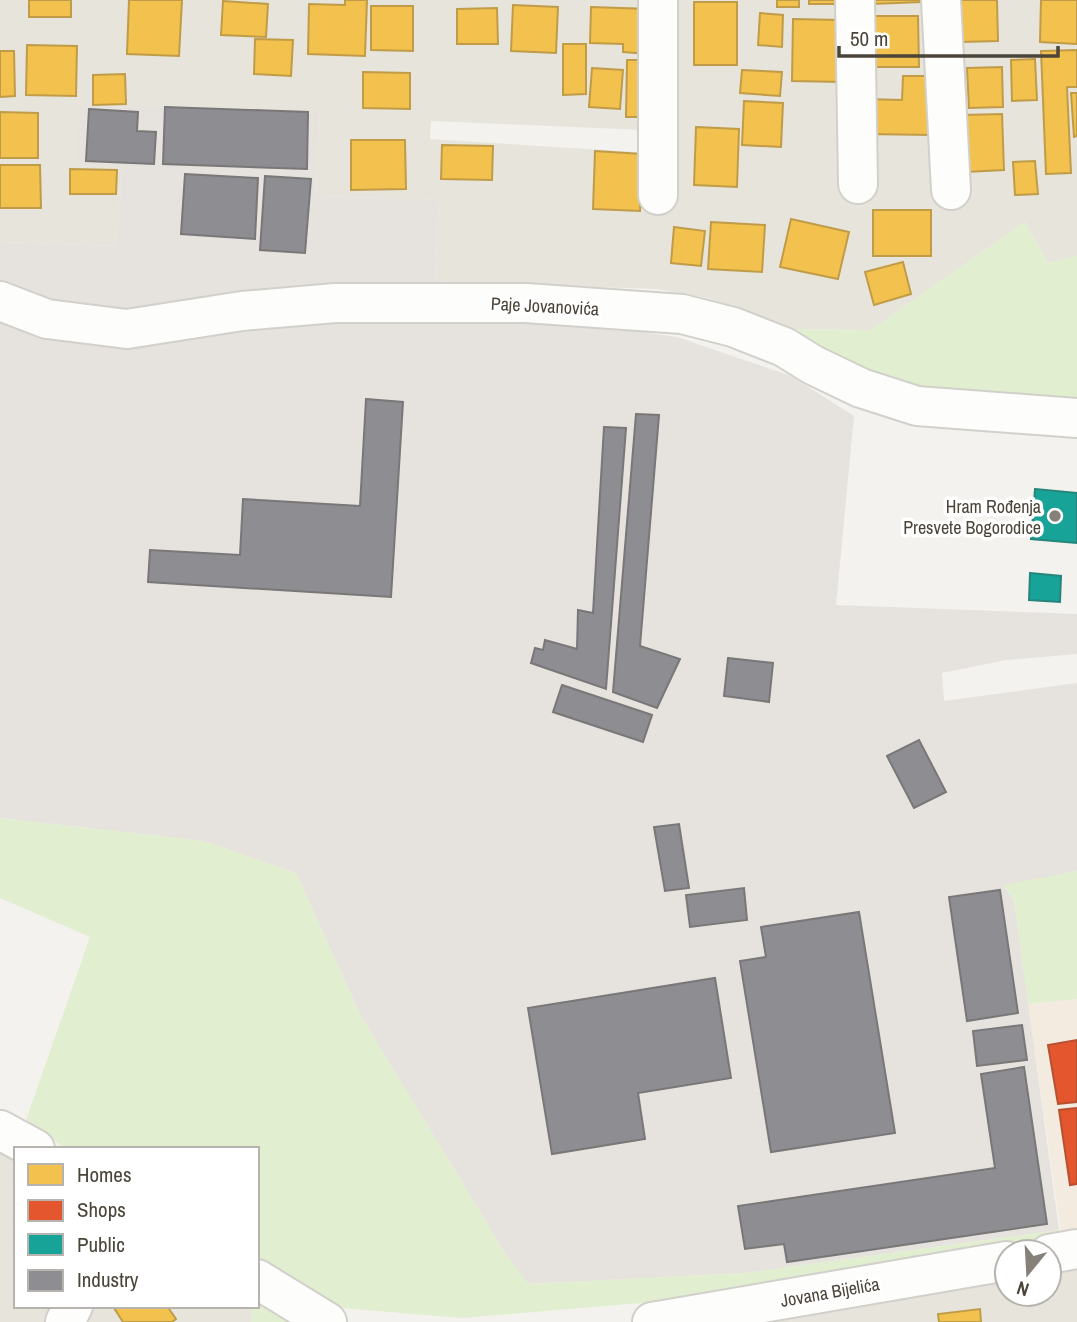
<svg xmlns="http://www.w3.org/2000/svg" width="1077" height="1322" viewBox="0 0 1077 1322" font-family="'Archivo Narrow',sans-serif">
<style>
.residential{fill:#e7e4dc}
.commercial{fill:#f3ebdf}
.industrial{fill:#e6e2de}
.green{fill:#e1eecf}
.homes{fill:#f2c14e;stroke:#c09c48;stroke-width:2}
.shops{fill:#e4572e;stroke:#b65131;stroke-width:2}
.public{fill:#17a398;stroke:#27867c;stroke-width:2}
.industry{fill:#8d8d92;stroke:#797777;stroke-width:2}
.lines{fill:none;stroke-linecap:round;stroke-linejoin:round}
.minor-casing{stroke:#d2d0cb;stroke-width:42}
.minor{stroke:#fdfdfc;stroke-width:38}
.poi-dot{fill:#868178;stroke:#fff;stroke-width:2.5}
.labels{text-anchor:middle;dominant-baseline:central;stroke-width:7;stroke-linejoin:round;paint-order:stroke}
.street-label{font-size:18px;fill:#4b4439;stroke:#fff}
.poi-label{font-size:18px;fill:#4b4439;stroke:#fff;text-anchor:end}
</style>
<rect width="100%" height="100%" fill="#f4f2ee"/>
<g class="residential">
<path d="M0,0H646V130L431,121L430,139L651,153L667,0H1077V256L1048,263L1025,222L871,330L790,329L707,298L657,289L435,282L439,200L316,196L319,111L123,166L116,246L0,242Z"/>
<path d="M0,1147L16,1156V1306H59L51,1322H0Z"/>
<path d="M1077,1268V1322H735L1007,1279V1294H1049V1273Z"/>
<path d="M89,1306H253L251,1322H81Z"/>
</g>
<path class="commercial" d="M1077,999V1238L1062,1241L1028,1004Z"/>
<g class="industrial">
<path d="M79,106L319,111L316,196L439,200L435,282L341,287L128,315L94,313L0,288V242L116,246L123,166L77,163Z"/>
<path d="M0,314L243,324L437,315L635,331L677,337L791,376L854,416L836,605L1077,614V654L1006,660L942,673L944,701L1077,683V871L1004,886L1014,900L1059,1230L745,1273L528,1284L505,1253L361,1016L296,873L204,841L0,818Z"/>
</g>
<g class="green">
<path d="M1025,222L1048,263L1077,256V398L908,389L848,363L790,329L871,330Z"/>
<path d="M0,818L204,841L296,873L361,1016L505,1253L528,1284L745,1273L1059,1230L1062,1241L711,1297L463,1318L340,1308L257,1260V1149H66L26,1120L90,937L0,898Z"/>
<path d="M1077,871V999L1028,1004L1014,900L1004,885Z"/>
<path d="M257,1303L290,1322H251L253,1306H257Z"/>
</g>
<g class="homes">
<rect x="29" y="0" width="42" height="17"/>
<path d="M129,0H182L179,56L127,54Z"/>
<path d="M345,0H367L365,56L308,54L309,4L345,5Z"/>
<rect x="777" y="0" width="22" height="7"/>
<rect x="809" y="0" width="38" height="4"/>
<path d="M872,0H922V2L872,4Z"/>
<path d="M960,0H997L998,41L961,42Z"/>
<path d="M1041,0H1077V44L1040,42Z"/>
<path d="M223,1L268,4L266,37L221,35Z"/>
<rect x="694" y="2" width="43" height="63"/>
<path d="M513,5L558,7L556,53L511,51Z"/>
<path d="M371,6H413V51L371,50Z"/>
<path d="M591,7L650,9L649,54L623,52V44L590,43Z"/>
<path d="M497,8L498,44H457V9Z"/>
<path d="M760,13L783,15L782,47L758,45Z"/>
<path d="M871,16H918L919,67H872Z"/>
<path d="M793,19L842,20V82L792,81Z"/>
<path d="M255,39L293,40L291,76L254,74Z"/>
<path d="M563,44H586V94L563,95Z"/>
<path d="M27,45L77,46L76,96L26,95Z"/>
<path d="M1077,50V87H1067L1071,173L1046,174L1041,51Z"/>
<path d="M0,51H14L15,96L0,97Z"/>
<path d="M1035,59L1037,100L1012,101L1011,60Z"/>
<path d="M627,60H648L647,117H626Z"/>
<path d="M1002,67L1003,107L969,108L967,68Z"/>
<path d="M592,68L623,70L620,109L589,107Z"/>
<path d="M742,70L782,72L780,96L740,93Z"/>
<path d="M363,72L410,73V109L363,108Z"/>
<path d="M125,74L126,104L93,105V75Z"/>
<path d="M903,76H933L932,135L864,134L865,99L902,100Z"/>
<path d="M1071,93H1077V136L1074,137Z"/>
<path d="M744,101L783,103L781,147L742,145Z"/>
<path d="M0,112L38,113V158H0Z"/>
<path d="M1002,114L1004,170L966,172L963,115Z"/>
<path d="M696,127L739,129L737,187L694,185Z"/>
<path d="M351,140H405L406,189L351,190Z"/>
<path d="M442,145L493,146L492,180L441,179Z"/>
<path d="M595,151L642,154L640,211L593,209Z"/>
<path d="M1035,161L1038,194L1015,195L1013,162Z"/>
<path d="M0,165H40L41,208H0Z"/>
<path d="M70,169L117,170L116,194H70Z"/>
<rect x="873" y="210" width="58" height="46"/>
<path d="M791,219L849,232L838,279L780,267Z"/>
<path d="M711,222L765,225L762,272L708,269Z"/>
<path d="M674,227L705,231L701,266L671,263Z"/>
<path d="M903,262L911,294L874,305L865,272Z"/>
<path d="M116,1306H167L176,1319L172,1322H123L114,1308Z"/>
<path d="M980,1309L981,1322H939L938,1314Z"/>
</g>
<g class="shops">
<path d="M1077,1040V1102L1058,1104L1048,1045Z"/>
<path d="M1077,1108V1184L1070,1185L1059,1110Z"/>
</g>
<g class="public">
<path d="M1035,489L1077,493V543L1031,539Z"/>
<path d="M1030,573L1061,576L1060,602L1029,600Z"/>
</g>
<g class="industry">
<path d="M165,107L308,112L307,169L163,164Z"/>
<path d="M89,109L138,112L137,131L156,132L154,164L86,161Z"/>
<path d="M185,174L258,178L255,239L181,234Z"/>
<path d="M265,176L311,179L305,253L260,250Z"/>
<path d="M366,399L403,402L391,597L148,582L150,550L240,555L243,499L360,506Z"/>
<path d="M636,414L659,415L640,646L680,659L657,708L613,692Z"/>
<path d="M604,427L626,428L606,689L531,663L535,648L543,650L545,640L577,649L578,610L593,613Z"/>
<path d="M728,658L773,663L769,702L724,696Z"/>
<path d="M562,685L652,715L643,742L553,712Z"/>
<path d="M919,740L946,792L914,808L887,756Z"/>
<path d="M679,824L689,888L665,891L654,827Z"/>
<path d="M744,888L747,920L690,927L686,895Z"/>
<path d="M1000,890L1018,1013L967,1021L949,897Z"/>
<path d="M859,912L895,1133L771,1152L740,961L766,957L761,927Z"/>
<path d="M715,978L731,1078L638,1093L645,1139L552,1154L528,1008Z"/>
<path d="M1022,1025L1027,1060L977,1066L973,1031Z"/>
<path d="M1024,1067L1047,1224L787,1262L784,1244L745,1249L738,1206L995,1168L981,1074Z"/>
</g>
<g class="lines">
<g class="minor-casing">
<g id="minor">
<path d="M658,0V195"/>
<path d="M855,0L858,184"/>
<path d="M941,0L951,190"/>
<path d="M0,301L47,319L127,329L242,311L335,303H526L682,314L733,327L784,347L813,365L861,388L917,406L1077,418"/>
<path d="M0,1130L35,1149"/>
<path d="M1049,1254L1077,1249"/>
<path d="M257,1279L327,1322"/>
<path d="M65,1322L73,1306"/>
<path d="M652,1322L1007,1261"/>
</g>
</g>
<use href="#minor" class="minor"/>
</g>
<circle class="poi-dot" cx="1055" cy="516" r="7"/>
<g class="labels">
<g class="street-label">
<text transform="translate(545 306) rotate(3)">Paje Jovanovića</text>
<text transform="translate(830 1292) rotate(-10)">Jovana Bijelića</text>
</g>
<g class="poi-label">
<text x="1041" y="506">Hram Rođenja<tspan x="1041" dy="21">Presvete Bogorodice</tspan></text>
</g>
</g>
<rect x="14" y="1147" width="245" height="161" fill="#ffffff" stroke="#b7b4b0" stroke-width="2"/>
<rect x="28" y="1164" width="35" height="21" fill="#f2c14e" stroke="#b7b4b0" stroke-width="2"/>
<text x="77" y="1182" font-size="21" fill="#4b4439">Homes</text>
<rect x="28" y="1200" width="35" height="21" fill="#e4572e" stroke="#b7b4b0" stroke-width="2"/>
<text x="77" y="1217" font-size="21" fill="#4b4439">Shops</text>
<rect x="28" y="1234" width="35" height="21" fill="#17a398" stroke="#b7b4b0" stroke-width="2"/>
<text x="77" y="1252" font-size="21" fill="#4b4439">Public</text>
<rect x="28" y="1270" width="35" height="21" fill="#8d8d92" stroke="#b7b4b0" stroke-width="2"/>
<text x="77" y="1287" font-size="21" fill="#4b4439">Industry</text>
<g transform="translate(1028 1273) rotate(198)"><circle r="33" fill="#ffffff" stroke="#b7b4b0" stroke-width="2"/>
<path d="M0-5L12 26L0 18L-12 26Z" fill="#868178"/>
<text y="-10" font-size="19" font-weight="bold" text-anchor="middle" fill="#4b4439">N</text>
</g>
<path d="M839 46v10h219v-10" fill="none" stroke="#4b4439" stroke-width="3.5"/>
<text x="850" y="46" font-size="21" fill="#4b4439" stroke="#ffffff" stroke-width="5" paint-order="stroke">50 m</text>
</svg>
